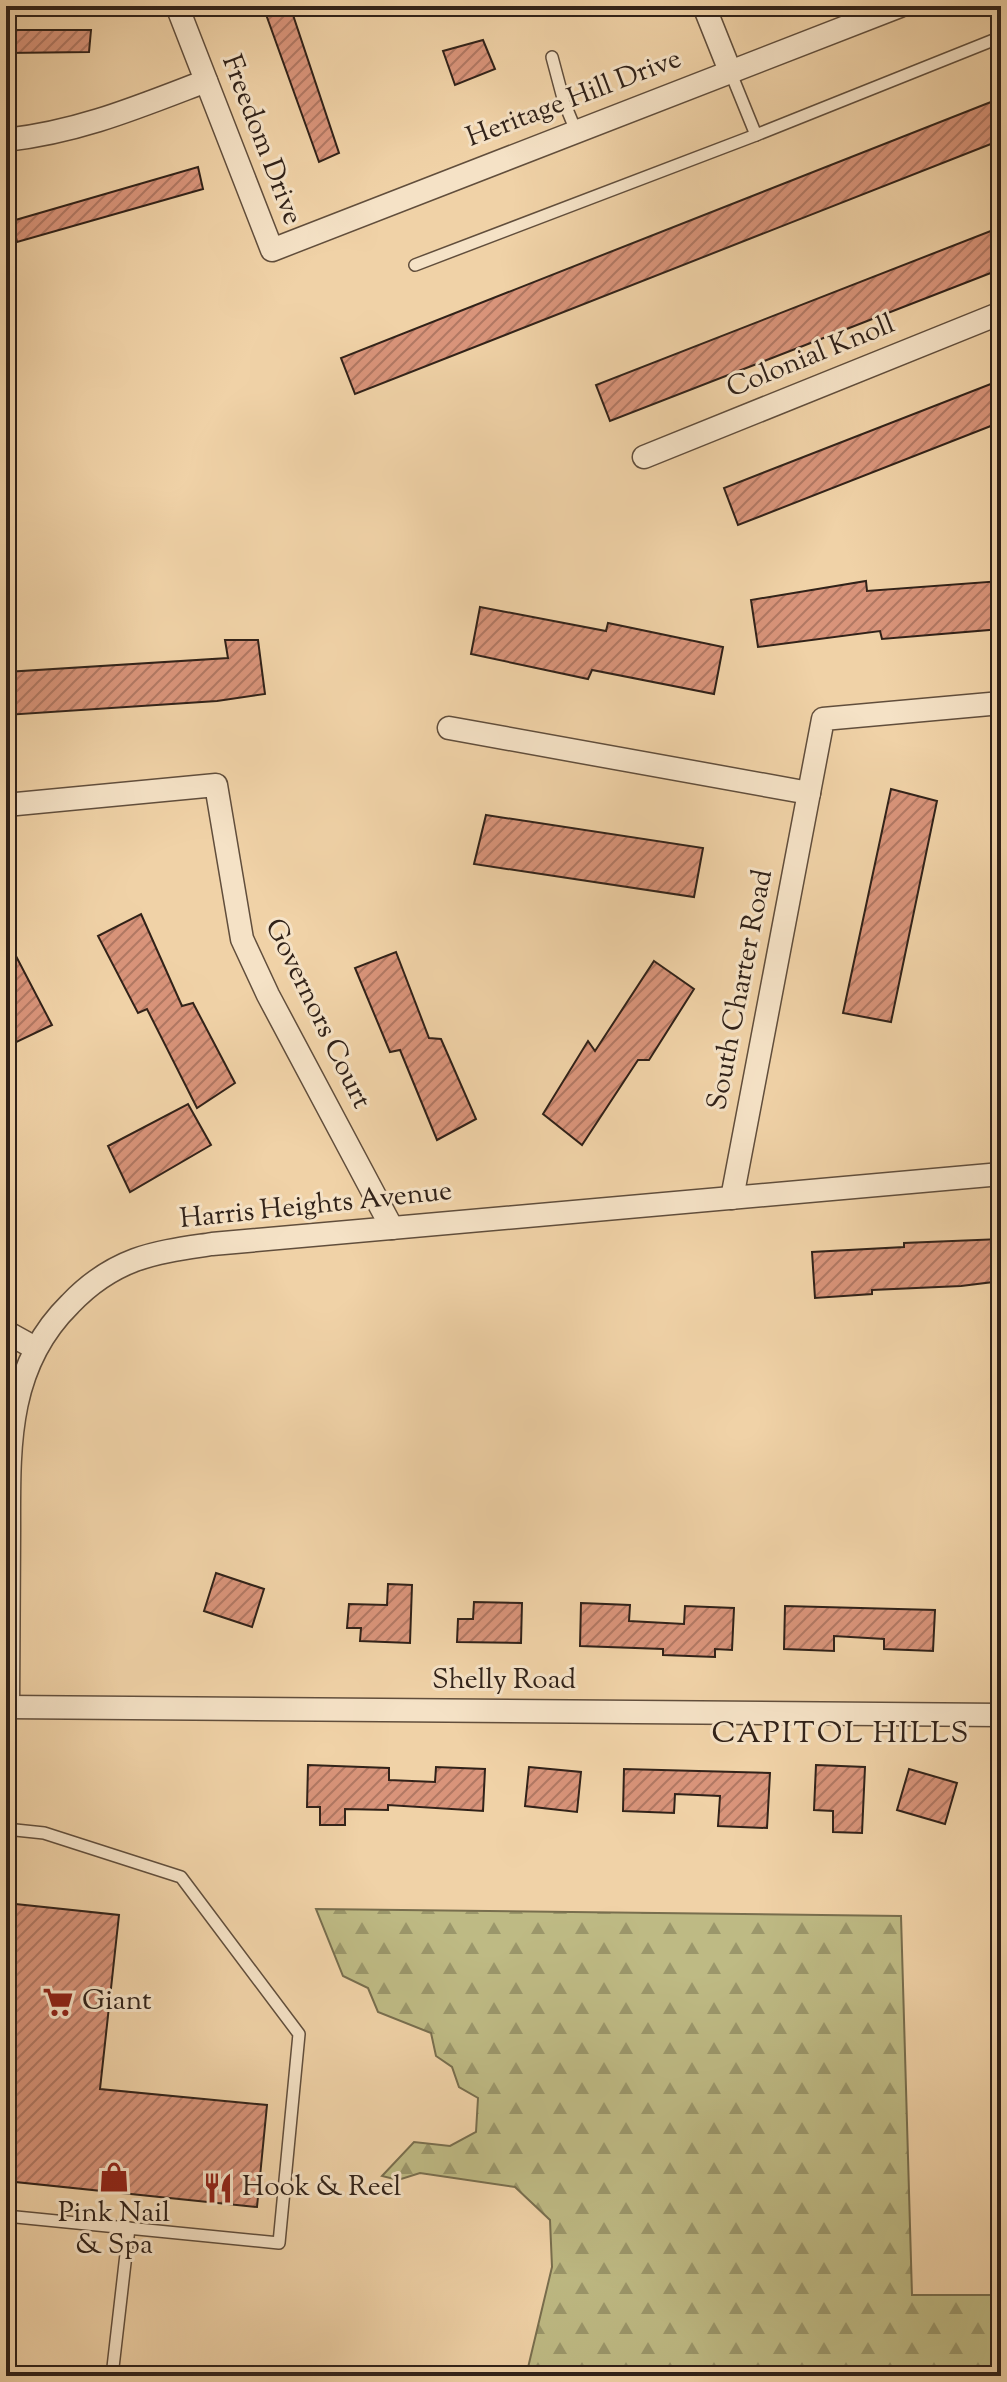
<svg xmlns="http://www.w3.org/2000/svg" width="1007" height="2382" viewBox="0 0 1007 2382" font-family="'Sorts Mill Goudy',serif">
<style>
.forest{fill:url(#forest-firs);stroke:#786e4e;stroke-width:2}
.building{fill:url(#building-hatch);stroke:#312219;stroke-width:2}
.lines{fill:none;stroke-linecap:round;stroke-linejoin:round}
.service-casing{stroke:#614e3c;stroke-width:14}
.minor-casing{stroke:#614e3c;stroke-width:25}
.service{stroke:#f5e2c6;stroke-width:11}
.minor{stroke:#f5e2c6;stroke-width:22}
.labels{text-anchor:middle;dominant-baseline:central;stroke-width:6;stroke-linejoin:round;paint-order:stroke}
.street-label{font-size:28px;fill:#312219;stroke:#f5e2c6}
.poi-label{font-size:28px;fill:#312219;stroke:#f5e2c6;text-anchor:start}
.neighbourhood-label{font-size:30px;letter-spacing:2px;fill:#312219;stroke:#f5e2c6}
</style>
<defs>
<pattern id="forest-firs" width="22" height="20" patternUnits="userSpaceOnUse" patternTransform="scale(2)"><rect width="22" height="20" fill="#beba84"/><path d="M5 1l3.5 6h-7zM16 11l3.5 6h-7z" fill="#9b976b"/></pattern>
<pattern id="building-hatch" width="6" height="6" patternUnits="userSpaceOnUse" patternTransform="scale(2)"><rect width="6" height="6" fill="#d9947a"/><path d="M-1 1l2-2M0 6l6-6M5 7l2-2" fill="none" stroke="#b17863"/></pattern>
</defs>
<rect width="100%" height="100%" fill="#f0d2a7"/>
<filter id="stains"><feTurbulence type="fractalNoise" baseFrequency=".0025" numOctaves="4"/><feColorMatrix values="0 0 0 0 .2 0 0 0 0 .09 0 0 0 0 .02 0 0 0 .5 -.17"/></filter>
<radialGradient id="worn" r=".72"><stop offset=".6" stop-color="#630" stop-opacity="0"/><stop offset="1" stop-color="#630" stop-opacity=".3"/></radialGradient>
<path class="forest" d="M316,1909L901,1916L912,2295H993L994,2376H526L552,2267L550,2220L515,2187L420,2173L398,2180L382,2176L414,2142L450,2146L476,2132L478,2098L459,2087L452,2067L436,2056L431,2033L378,2012L368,1988L343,1976Z"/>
<g class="building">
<path d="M263,6H290L339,153L319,162Z"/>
<path d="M6,30H91L89,52L6,53Z"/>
<path d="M483,40L495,69L455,85L443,51Z"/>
<path d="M1001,98V140L355,394L341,358Z"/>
<path d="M198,167L203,189L17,242L12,221Z"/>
<path d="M1001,227V269L610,421L596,385Z"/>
<path d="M1001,380V422L738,525L724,488Z"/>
<path d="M866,581L867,591L1001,581V629L882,639L880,631L758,647L751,600Z"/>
<path d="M480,607L606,631L608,623L723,647L714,694L592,670L588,679L471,654Z"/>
<path d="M225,640H258L265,694L217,701L6,715V672L228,658Z"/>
<path d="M891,789L937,801L891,1022L843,1013Z"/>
<path d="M486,815L703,848L694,897L474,864Z"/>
<path d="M141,914L182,1006L193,1003L235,1083L197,1108L147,1009L138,1013L98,936Z"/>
<path d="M6,937L52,1025L6,1047Z"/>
<path d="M396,952L429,1038L441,1039L476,1119L437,1140L400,1050L390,1052L355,968Z"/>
<path d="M654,961L694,989L649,1060H638L582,1145L543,1114L588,1041L595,1051Z"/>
<path d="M188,1104L211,1145L130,1192L108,1146Z"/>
<path d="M1001,1239V1281L961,1286L872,1290V1294L815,1298L812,1252L904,1247V1243Z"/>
<path d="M216,1573L264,1589L252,1627L204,1611Z"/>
<path d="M388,1584L412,1585L410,1643L360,1641L361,1628H347L349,1604L387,1605Z"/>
<path d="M474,1602L522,1603L521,1643L457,1642L458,1619H473Z"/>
<path d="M581,1603L630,1605L629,1621L684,1624L685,1606L734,1608L732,1650L715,1649V1657L663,1655V1649L580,1646Z"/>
<path d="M785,1606L935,1610L933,1651L884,1649V1639L834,1636V1651L784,1649Z"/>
<path d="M308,1765L389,1768V1780L435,1782L436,1767L485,1769L483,1811L388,1805V1810L345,1809V1825H320V1807H307Z"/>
<path d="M816,1765L865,1767L862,1833L833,1832V1811L814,1810Z"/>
<path d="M529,1767L581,1772L577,1812L525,1806Z"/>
<path d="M624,1769L770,1773L767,1828L718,1826L720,1796L675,1794L674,1813L623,1811Z"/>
<path d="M909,1769L957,1783L945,1824L897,1810Z"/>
<path d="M6,1903L119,1915L100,2089L267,2105L257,2207L6,2181Z"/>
</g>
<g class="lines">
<g class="service-casing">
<g id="service">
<path d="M552,57L564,102L576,131"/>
<path d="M730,71L756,135"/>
<path d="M415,265L756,135L1001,37"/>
<path d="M6,1829L44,1833L181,1877L299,2034L279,2243L6,2216"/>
<path d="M112,2376L129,2228"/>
</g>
</g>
<g class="minor-casing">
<g id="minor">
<path d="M177,6L272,250L900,6"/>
<path d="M704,6L730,71"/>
<path d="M6,140C79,132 138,107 206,81"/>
<path d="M644,457L1001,313"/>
<path d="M449,728L809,793"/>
<path d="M6,805L216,785L242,939L268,995L392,1228"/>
<path d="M732,1198L823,719L1001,703"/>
<path d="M6,1332L35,1348"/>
<path d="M6,1707L1001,1715"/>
<path d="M8,1707C8,1648 9,1589 9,1531C9,1447 6,1367 70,1304C88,1285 111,1269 135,1260C160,1251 186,1248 212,1244L1001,1174"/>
</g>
</g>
<use href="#service" class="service"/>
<use href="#minor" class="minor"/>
</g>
<defs>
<g id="supermarket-bare" transform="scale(2.4)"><path d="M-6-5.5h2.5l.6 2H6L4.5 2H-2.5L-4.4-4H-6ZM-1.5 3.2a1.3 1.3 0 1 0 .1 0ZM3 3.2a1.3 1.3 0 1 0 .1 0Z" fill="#8f2418" stroke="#f5e2c6" stroke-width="2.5" paint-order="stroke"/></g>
<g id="shop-bare" transform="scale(2.4)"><path d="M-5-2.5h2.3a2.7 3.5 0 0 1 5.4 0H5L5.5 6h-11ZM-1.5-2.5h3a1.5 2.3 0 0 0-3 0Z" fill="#8f2418" stroke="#f5e2c6" stroke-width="2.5" paint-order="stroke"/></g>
<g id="restaurant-bare" transform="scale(2.4)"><path d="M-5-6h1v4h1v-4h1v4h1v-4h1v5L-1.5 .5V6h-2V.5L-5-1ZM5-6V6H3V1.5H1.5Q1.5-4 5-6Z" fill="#8f2418" stroke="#f5e2c6" stroke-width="2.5" paint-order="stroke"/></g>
</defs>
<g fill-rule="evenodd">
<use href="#supermarket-bare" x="58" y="2002"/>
<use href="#shop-bare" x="114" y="2177"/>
<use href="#restaurant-bare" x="218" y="2188"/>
</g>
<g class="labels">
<g class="street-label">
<text transform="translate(574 99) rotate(-21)">Heritage Hill Drive</text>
<text transform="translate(261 140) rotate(69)">Freedom Drive</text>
<text transform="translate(811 357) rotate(-22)">Colonial Knoll</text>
<text transform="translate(741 990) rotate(-79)">South Charter Road</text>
<text transform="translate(317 1014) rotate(64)">Governors Court</text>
<text transform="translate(316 1206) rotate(-6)">Harris Heights Avenue</text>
<text x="504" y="1681">Shelly Road</text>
</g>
<g class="poi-label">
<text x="82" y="2002">Giant</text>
<text x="242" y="2188">Hook &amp; Reel</text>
<text x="114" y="2214" text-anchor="middle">Pink Nail<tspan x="114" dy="32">&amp; Spa</tspan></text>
</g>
<g class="neighbourhood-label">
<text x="841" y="1734">CAPITOL HILLS</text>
</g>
</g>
<rect width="1007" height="2382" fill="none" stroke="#f0d2a7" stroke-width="32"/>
<rect x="8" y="8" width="991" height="2366" fill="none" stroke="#312219" stroke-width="4"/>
<rect x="16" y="16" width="975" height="2350" fill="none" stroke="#312219" stroke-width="2"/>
<rect width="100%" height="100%" filter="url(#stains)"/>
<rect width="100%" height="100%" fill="url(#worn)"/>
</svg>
